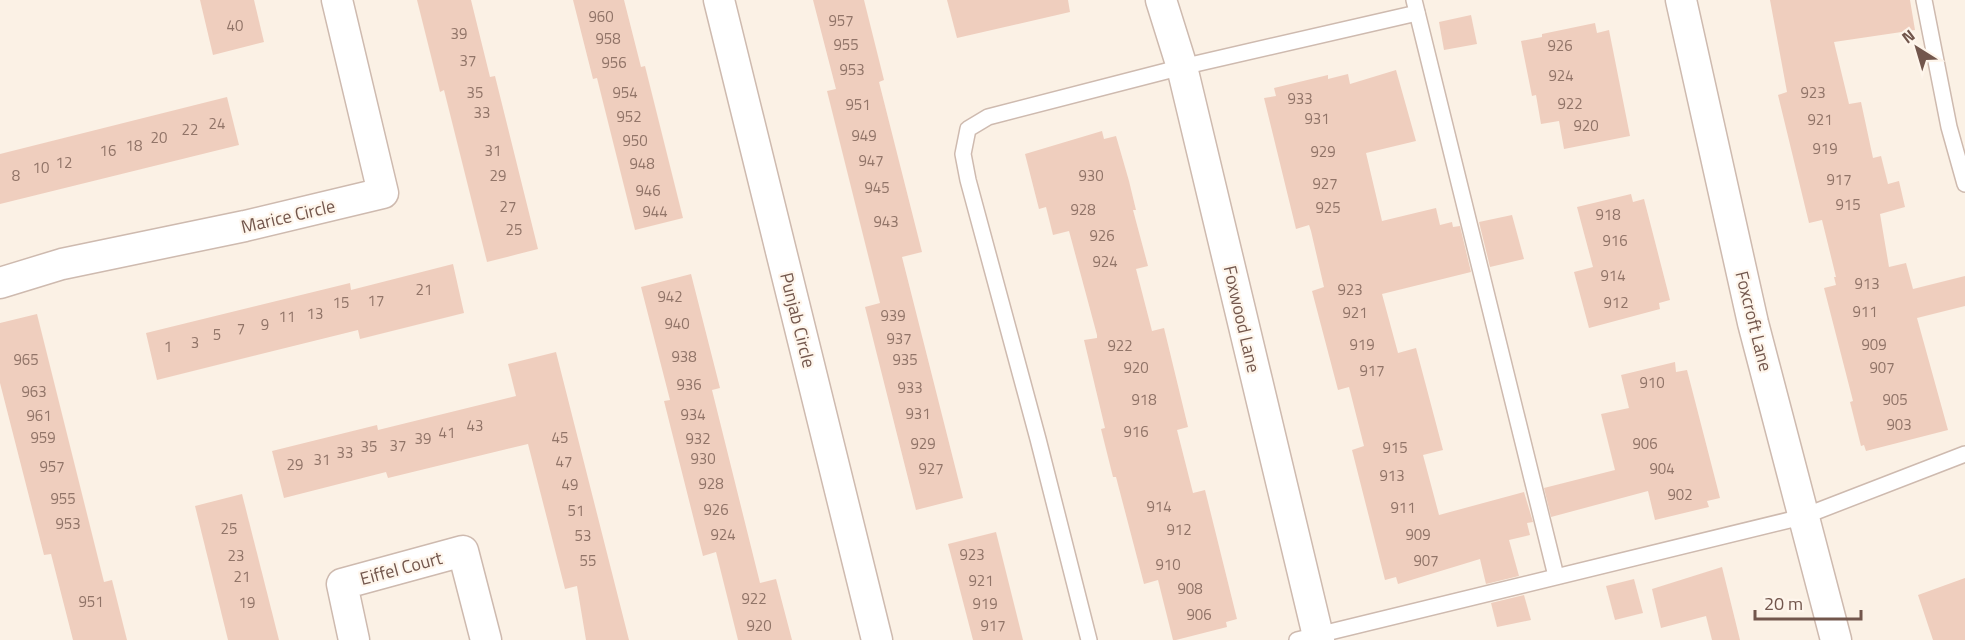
<svg xmlns="http://www.w3.org/2000/svg" width="1965" height="640" viewBox="0 0 1965 640" font-family="'Titillium Web',sans-serif">
<style>
.building{fill:#efcebe}
.lines{fill:none;stroke-linecap:round;stroke-linejoin:round}
.service-casing{stroke:#cebaaf;stroke-width:18}
.minor-casing{stroke:#cebaaf;stroke-width:33}
.service{stroke:#fff;stroke-width:15}
.minor{stroke:#fff;stroke-width:30}
.labels{text-anchor:middle;dominant-baseline:central;stroke-width:4.5;stroke-linejoin:round;paint-order:stroke}
.number-label{font-size:15px;fill:#917468}
.street-label{font-size:18px;fill:#72564c;stroke:#fef5eb}
</style>
<rect width="100%" height="100%" fill="#fbf1e5"/>
<g class="building">
<path d="M200,0H254L264,42L213,55Z"/>
<path d="M417,0H471L490,77L495,76L538,249L487,262L444,90L440,92Z"/>
<path d="M573,0H624L641,67L645,66L683,218L635,230L597,78L593,79Z"/>
<path d="M813,0H864L884,80L879,82L922,252L902,257L963,498L916,510L865,307L880,303L827,91L836,89Z"/>
<path d="M947,0H1068L1070,12L957,38Z"/>
<path d="M1770,0H1910L1915,30L1834,42L1849,104L1861,102L1873,158L1881,156L1888,184L1899,181L1905,207L1880,214L1889,267L1906,263L1913,289L1965,276V306L1917,318L1948,430L1866,451L1864,445L1861,446L1850,402L1853,401L1824,288L1836,285L1834,277H1836L1822,220L1809,223L1778,95L1787,92Z"/>
<path d="M1471,15L1477,44L1444,50L1439,22Z"/>
<path d="M1595,23L1597,33L1609,30L1630,136L1564,149L1559,121L1541,124L1536,95L1532,96L1521,41L1542,37V34Z"/>
<path d="M1396,70L1416,141L1366,153L1382,221L1436,208L1440,225L1452,222L1453,227L1460,226L1471,272L1382,294L1398,353L1416,348L1443,450L1423,455L1439,515L1524,492L1533,522L1527,523L1530,535L1509,540L1519,576L1486,584L1480,559L1398,584L1396,577L1385,580L1352,450L1364,446L1349,387L1338,390L1312,291L1324,287L1311,231L1309,225L1296,229L1264,98L1276,96L1274,88L1328,75V79L1348,74L1350,84Z"/>
<path d="M227,97L239,145L0,204V154Z"/>
<path d="M1102,131L1104,139L1116,136L1129,181L1136,210H1133L1148,266L1136,269L1152,331L1164,328L1188,427L1177,430L1193,493L1205,490L1237,619L1226,622L1227,627L1176,640H1173L1158,580L1144,584L1116,477H1113L1101,429L1105,428L1084,340L1097,338V335L1069,231L1053,235L1046,207L1039,209L1025,154Z"/>
<path d="M1631,194L1633,202L1644,199L1670,300L1659,303L1660,309L1589,328L1574,272L1593,267L1577,207Z"/>
<path d="M1512,215L1524,259L1490,267L1479,222Z"/>
<path d="M453,264L464,313L360,339L358,330L157,380L146,333L350,283L351,290Z"/>
<path d="M691,274L720,388L712,390L760,583L776,579L792,640H738L716,552L703,556L664,401L670,400L641,287Z"/>
<path d="M37,314L104,582L112,580L127,640H73L51,554L44,555L0,383V323Z"/>
<path d="M556,352L629,640H586L577,586L565,589L528,444L388,478L386,472L284,498L272,451L377,425L378,430L516,396L508,364Z"/>
<path d="M1675,362L1676,372L1687,370L1720,498L1707,501L1709,507L1655,520L1648,491L1551,517L1544,488L1615,470L1601,414L1629,408L1621,375Z"/>
<path d="M242,494L279,640H228L195,506Z"/>
<path d="M996,532L1023,640H973L948,544Z"/>
<path d="M1722,567L1740,640H1712L1706,616L1661,628L1652,589Z"/>
<path d="M1965,578V640H1933L1918,595Z"/>
<path d="M1634,579L1643,613L1615,620L1606,586Z"/>
<path d="M1524,595L1531,620L1497,627L1491,603Z"/>
</g>
<g class="lines">
<g class="service-casing">
<g id="service">
<path d="M1414,0L1556,576"/>
<path d="M1924,0L1949,127L1965,184"/>
<path d="M1089,640L1038,439L968,180L963,154L968,129L988,117L1182,67L1417,13"/>
<path d="M1297,640L1802,517L1965,454"/>
</g>
</g>
<g class="minor-casing">
<g id="minor">
<path d="M719,0L877,640"/>
<path d="M1161,0L1182,67L1319,640"/>
<path d="M1681,0L1753,323L1836,640"/>
<path d="M0,283L62,264L245,226L383,193L337,0"/>
<path d="M354,640L342,584L463,551L486,640"/>
</g>
</g>
<use href="#service" class="service"/>
<use href="#minor" class="minor"/>
</g>
<g class="labels">
<g class="number-label">
<text x="601" y="16">960</text>
<text x="841" y="20">957</text>
<text x="235" y="25">40</text>
<text x="459" y="33">39</text>
<text x="608" y="38">958</text>
<text x="846" y="44">955</text>
<text x="1560" y="45">926</text>
<text x="468" y="60">37</text>
<text x="614" y="62">956</text>
<text x="852" y="69">953</text>
<text x="1561" y="75">924</text>
<text x="475" y="92">35</text>
<text x="625" y="92">954</text>
<text x="1813" y="92">923</text>
<text x="1300" y="98">933</text>
<text x="1570" y="103">922</text>
<text x="858" y="104">951</text>
<text x="482" y="112">33</text>
<text x="629" y="116">952</text>
<text x="1317" y="118">931</text>
<text x="1820" y="119">921</text>
<text x="217" y="123">24</text>
<text x="1586" y="125">920</text>
<text x="190" y="129">22</text>
<text x="864" y="135">949</text>
<text x="159" y="137">20</text>
<text x="635" y="140">950</text>
<text x="134" y="145">18</text>
<text x="1825" y="148">919</text>
<text x="108" y="150">16</text>
<text x="493" y="150">31</text>
<text x="1323" y="151">929</text>
<text x="871" y="160">947</text>
<text x="64" y="162">12</text>
<text x="642" y="163">948</text>
<text x="41" y="167">10</text>
<text x="16" y="175">8</text>
<text x="498" y="175">29</text>
<text x="1091" y="175">930</text>
<text x="1839" y="179">917</text>
<text x="1325" y="183">927</text>
<text x="877" y="187">945</text>
<text x="648" y="190">946</text>
<text x="1848" y="204">915</text>
<text x="508" y="206">27</text>
<text x="1328" y="207">925</text>
<text x="1083" y="209">928</text>
<text x="655" y="211">944</text>
<text x="1608" y="214">918</text>
<text x="886" y="221">943</text>
<text x="514" y="229">25</text>
<text x="1102" y="235">926</text>
<text x="1615" y="240">916</text>
<text x="1105" y="261">924</text>
<text x="1613" y="275">914</text>
<text x="1867" y="283">913</text>
<text x="424" y="289">21</text>
<text x="1350" y="289">923</text>
<text x="670" y="296">942</text>
<text x="376" y="300">17</text>
<text x="341" y="302">15</text>
<text x="1616" y="302">912</text>
<text x="1865" y="311">911</text>
<text x="1355" y="312">921</text>
<text x="315" y="313">13</text>
<text x="893" y="315">939</text>
<text x="287" y="316">11</text>
<text x="677" y="323">940</text>
<text x="265" y="324">9</text>
<text x="241" y="328">7</text>
<text x="217" y="334">5</text>
<text x="899" y="338">937</text>
<text x="195" y="342">3</text>
<text x="1362" y="344">919</text>
<text x="1874" y="344">909</text>
<text x="1120" y="345">922</text>
<text x="168" y="346">1</text>
<text x="684" y="356">938</text>
<text x="26" y="359">965</text>
<text x="905" y="359">935</text>
<text x="1136" y="367">920</text>
<text x="1882" y="367">907</text>
<text x="1372" y="370">917</text>
<text x="1652" y="382">910</text>
<text x="689" y="384">936</text>
<text x="910" y="387">933</text>
<text x="34" y="391">963</text>
<text x="1144" y="399">918</text>
<text x="1895" y="399">905</text>
<text x="918" y="413">931</text>
<text x="693" y="414">934</text>
<text x="39" y="415">961</text>
<text x="1899" y="424">903</text>
<text x="475" y="425">43</text>
<text x="1136" y="431">916</text>
<text x="447" y="432">41</text>
<text x="43" y="437">959</text>
<text x="560" y="437">45</text>
<text x="423" y="438">39</text>
<text x="698" y="438">932</text>
<text x="923" y="443">929</text>
<text x="1645" y="443">906</text>
<text x="398" y="445">37</text>
<text x="369" y="446">35</text>
<text x="1395" y="447">915</text>
<text x="345" y="452">33</text>
<text x="703" y="458">930</text>
<text x="322" y="459">31</text>
<text x="564" y="461">47</text>
<text x="295" y="464">29</text>
<text x="52" y="466">957</text>
<text x="931" y="468">927</text>
<text x="1662" y="468">904</text>
<text x="1392" y="475">913</text>
<text x="711" y="483">928</text>
<text x="570" y="484">49</text>
<text x="1680" y="494">902</text>
<text x="63" y="498">955</text>
<text x="1159" y="506">914</text>
<text x="1403" y="507">911</text>
<text x="716" y="509">926</text>
<text x="576" y="510">51</text>
<text x="68" y="523">953</text>
<text x="229" y="528">25</text>
<text x="1179" y="529">912</text>
<text x="723" y="534">924</text>
<text x="1418" y="534">909</text>
<text x="583" y="535">53</text>
<text x="972" y="554">923</text>
<text x="236" y="555">23</text>
<text x="588" y="560">55</text>
<text x="1426" y="560">907</text>
<text x="1168" y="564">910</text>
<text x="242" y="576">21</text>
<text x="981" y="580">921</text>
<text x="1190" y="588">908</text>
<text x="754" y="598">922</text>
<text x="91" y="601">951</text>
<text x="247" y="602">19</text>
<text x="985" y="603">919</text>
<text x="1199" y="614">906</text>
<text x="759" y="625">920</text>
<text x="993" y="625">917</text>
</g>
<g class="street-label">
<text transform="translate(288 216) rotate(-13)">Marice Circle</text>
<text transform="translate(1242 319) rotate(77)">Foxwood Lane</text>
<text transform="translate(798 320) rotate(76)">Punjab Circle</text>
<text transform="translate(1754 321) rotate(76)">Foxcroft Lane</text>
<text transform="translate(401 568) rotate(-15)">Eiffel Court</text>
</g>
</g>
<g transform="translate(1917 48) rotate(323)" stroke="#fef5eb" stroke-width="4.5" paint-order="stroke">
<path d="M0-4.5L10 22L0 15L-10 22Z" fill="#72564c"/>
<text y="-9" font-size="16" font-weight="bold" text-anchor="middle" fill="#72564c">N</text>
</g>
<path d="M1755 610v9h106v-9" fill="none" stroke="#72564c" stroke-width="3"/>
<text x="1764" y="610" font-size="18" fill="#72564c" stroke="#fef5eb" stroke-width="4.5" paint-order="stroke">20 m</text>
</svg>
